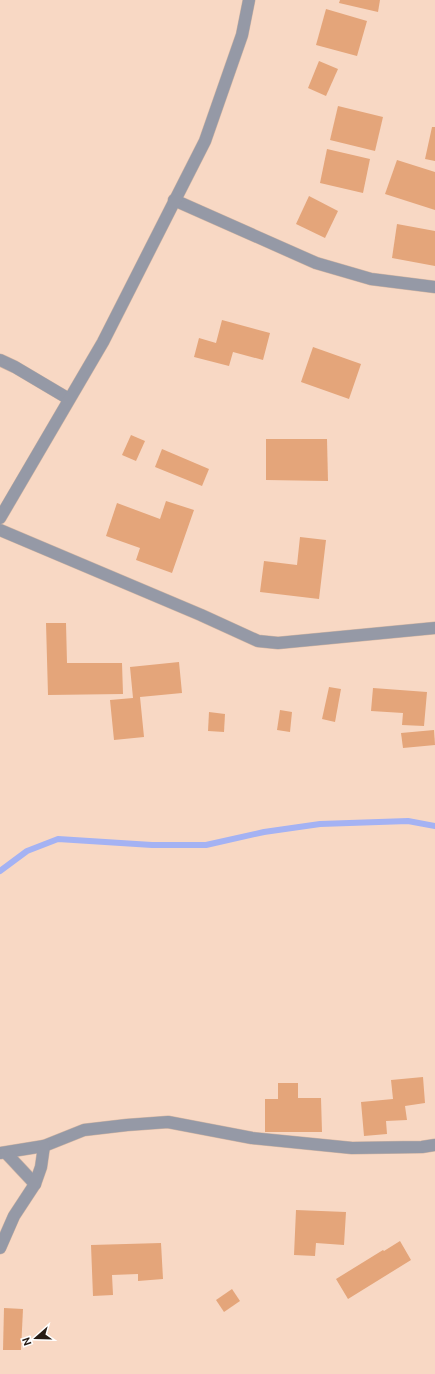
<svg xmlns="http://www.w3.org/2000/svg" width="435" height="1374" viewBox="0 0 435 1374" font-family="Ubuntu,sans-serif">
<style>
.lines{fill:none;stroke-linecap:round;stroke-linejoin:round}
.stream{stroke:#a4b2f3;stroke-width:6}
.building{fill:#e4a57a}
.minor-casing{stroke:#d2b6a4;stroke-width:13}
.minor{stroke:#9599a6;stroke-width:12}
</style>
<rect width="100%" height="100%" fill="#f8d8c4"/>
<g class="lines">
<path class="stream" d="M0,871L27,851L58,839L152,845H206L264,832L320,824L408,821L435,826"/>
</g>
<g class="building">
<path d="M340,0H380L378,12L339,3Z"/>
<path d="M326,9L367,21L357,56L316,45Z"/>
<path d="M319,61L338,69L326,96L308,88Z"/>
<path d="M338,106L383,117L375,151L330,140Z"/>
<path d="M432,127H435V161L425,159Z"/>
<path d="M327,149L370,159L363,193L320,183Z"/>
<path d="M397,160L435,172V210L385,194Z"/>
<path d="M309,196L338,211L325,238L296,224Z"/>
<path d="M397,224L435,231V266L392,258Z"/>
<path d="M222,320L270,333L263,360L233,352L229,366L194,357L199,338L216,343Z"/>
<path d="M313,347L361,364L349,399L301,382Z"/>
<path d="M131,435L145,441L136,461L122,455Z"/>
<path d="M266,439H327L328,481L266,480Z"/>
<path d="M162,449L209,469L202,486L155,467Z"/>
<path d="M166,501L194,510L172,573L136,560L140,548L106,536L117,503L160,519Z"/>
<path d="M300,537L326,540L319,599L260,592L264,561L297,565Z"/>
<path d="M46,623H66L67,663H122L123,694L48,695Z"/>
<path d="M179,662L182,693L140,697L144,737L114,740L110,700L133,698L130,667Z"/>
<path d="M329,687L341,689L335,722L322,719Z"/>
<path d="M373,688L427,692L424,726L402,725L403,713L371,711Z"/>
<path d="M280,710L292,712L290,732L277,730Z"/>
<path d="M209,712L225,714L224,732L208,731Z"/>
<path d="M434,730L435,745L403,748L401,733Z"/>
<path d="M423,1077L425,1103L405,1106L407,1120L386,1121L387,1134L364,1136L361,1102L393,1099L391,1080Z"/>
<path d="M278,1083H298V1098H321L322,1132H265V1099H278Z"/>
<path d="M296,1210L346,1212L344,1245L316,1243L315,1256L294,1255Z"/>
<path d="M400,1241L411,1260L348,1299L336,1279L383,1250L384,1251Z"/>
<path d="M161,1243L163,1279L138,1281V1274L112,1275L113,1295L93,1296L91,1245Z"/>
<path d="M232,1289L240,1301L224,1312L216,1300Z"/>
<path d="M4,1308L23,1309L21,1350H3Z"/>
</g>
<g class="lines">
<g class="minor-casing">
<g id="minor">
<path d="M174,200L316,263L371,279L435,287"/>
<path d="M0,360L15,367L69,399"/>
<path d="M0,518L103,342L205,141L242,35L249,0"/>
<path d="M0,530L201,615L258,641L278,643L435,628"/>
<path d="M0,1153L44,1146L84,1130L127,1125L168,1122L252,1138L352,1148L422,1147L435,1145"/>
<path d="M6,1153L35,1184"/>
<path d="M0,1248L14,1216L35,1184L41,1167L44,1146"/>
</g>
</g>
<use href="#minor" class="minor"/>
</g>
<g transform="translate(36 1338) rotate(250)" stroke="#ffffff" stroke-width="3" paint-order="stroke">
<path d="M0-3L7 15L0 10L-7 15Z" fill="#271b14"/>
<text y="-6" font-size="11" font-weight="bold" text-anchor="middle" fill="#271b14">N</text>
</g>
</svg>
